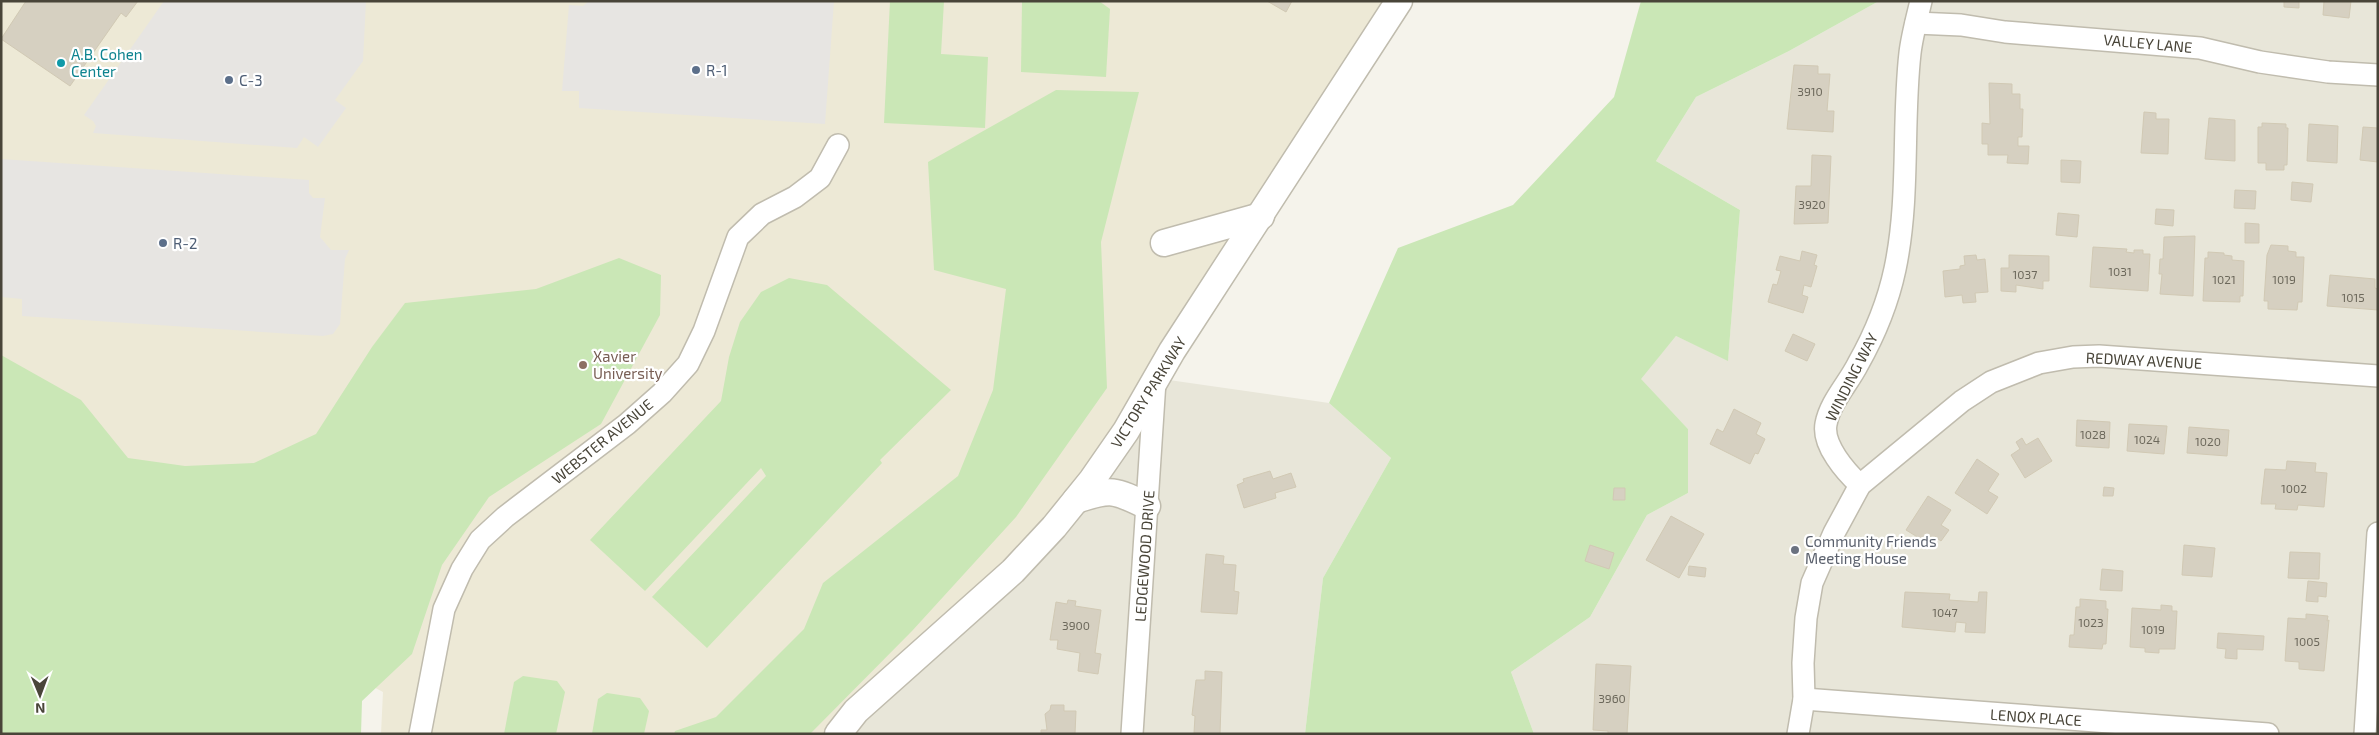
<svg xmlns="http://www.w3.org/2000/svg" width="2379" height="735" viewBox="0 0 2379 735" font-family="'Exo 2',sans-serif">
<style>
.residential{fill:#e8e6d9}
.education{fill:#ede9d6}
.green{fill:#cae7b6}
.parking{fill:#e7e5e2}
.building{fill:#d6d0c1;stroke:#d1c9b4}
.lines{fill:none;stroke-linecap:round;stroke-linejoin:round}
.minor-casing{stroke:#c0bcae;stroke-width:24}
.tertiary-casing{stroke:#c0bcae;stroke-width:29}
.minor{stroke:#fff;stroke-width:21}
.tertiary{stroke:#fff;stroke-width:26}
.culture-dot{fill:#0f9aa8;stroke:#fff;stroke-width:2}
.service-dot{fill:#5c6f8a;stroke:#fff;stroke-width:2}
.education-dot{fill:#8d6e63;stroke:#fff;stroke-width:2}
.worship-dot{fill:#6b7280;stroke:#fff;stroke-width:2}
.labels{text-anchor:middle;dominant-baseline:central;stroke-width:4.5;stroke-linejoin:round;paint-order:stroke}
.number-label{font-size:12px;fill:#6c685b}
.street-label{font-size:15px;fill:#494539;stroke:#fff}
.culture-label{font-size:15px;fill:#0d838f;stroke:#fff;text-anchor:start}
.service-label{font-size:15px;fill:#4e5e75;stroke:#fff;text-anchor:start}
.education-label{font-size:15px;fill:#785e54;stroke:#fff;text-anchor:start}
.worship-label{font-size:15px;fill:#5b616d;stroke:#fff;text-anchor:start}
</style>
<rect width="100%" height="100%" fill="#f5f3eb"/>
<g class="residential">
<path d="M1879,1H2378V734H1534L1511,672L1590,617L1647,515L1688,493V429L1640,379L1676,336L1728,360L1740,210L1656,161L1696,97L1789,51Z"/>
<path d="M1155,378L1329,403L1391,458L1323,578L1305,734H838Z"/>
</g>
<path class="education" d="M1,1H1399L1092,480L838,734H381L383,692L1,491Z"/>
<g class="green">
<path d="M890,1H944L941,54L988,57L985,128L884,123Z"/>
<path d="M1022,1H1099L1110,9L1106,77L1021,72Z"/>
<path d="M1641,1H1879L1789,51L1696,97L1656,161L1740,210L1728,361L1676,336L1641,379L1688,429V493L1647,515L1590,617L1511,672L1534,734H1305L1323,578L1391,458L1329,403L1398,248L1513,205L1614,97Z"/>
<path d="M1056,90L1139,92L1101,242L1107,388L1016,517L912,631L810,734H674L675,731L716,717L804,629L823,583L958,476L993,390L1006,289L934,270L928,162Z"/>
<path d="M619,258L661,275L660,315L601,424L489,497L442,565L412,654L362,701L361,734H1V355L81,400L128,458L185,466L254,463L316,434L372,347L405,303L536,289Z"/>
<path d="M789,278L827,285L951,390L880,460L882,463L707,648L652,597L766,476L761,468L645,591L590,540L721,401L729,357L740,322L761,292Z"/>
<path d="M523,676L557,681L565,692L556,734H504L514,682Z"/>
<path d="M607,693L640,698L649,711L644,734H592L598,699Z"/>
</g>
<g class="parking">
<path d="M164,1H366L363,61L335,100L346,108L318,147L304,137L297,148L93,133L96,126L93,121L84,115Z"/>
<path d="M589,1H834L825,124L579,108V91H562L569,5L583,6Z"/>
<path d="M1,159L309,180V193L313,198H325L320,237L331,250H349L345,259L340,324L333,334L323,336L22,316V299L1,297Z"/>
</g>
<g class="building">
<path d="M26,1H138L126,17L121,13L70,86L1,39Z"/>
<path d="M1267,1H1292L1286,12Z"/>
<path d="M2284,1H2299V8L2284,7Z"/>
<path d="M2324,1H2351L2349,18L2323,15Z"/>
<path d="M1794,65L1818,66V74H1830L1827,111H1834L1833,132L1787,129Z"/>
<path d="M1989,83L2012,84V94H2020V109H2023L2022,137H2018V146H2029L2028,164L2007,163L2008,155H1988V144H1982V123L1990,124Z"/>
<path d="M2144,112L2156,113V119H2169L2168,154L2141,153Z"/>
<path d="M2209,118L2235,120V161L2205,159Z"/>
<path d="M2262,123L2286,124V128H2288L2287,165H2284V170H2266V163H2258V127H2262Z"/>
<path d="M2309,124L2338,126L2337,163L2307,161Z"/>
<path d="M2363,127L2378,128V162L2360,160Z"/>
<path d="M1812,155L1831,156L1828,223L1794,224L1796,186H1811Z"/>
<path d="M2061,160L2081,161L2080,183L2061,182Z"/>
<path d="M2292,182L2313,184L2311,202L2291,200Z"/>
<path d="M2235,190L2256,191L2255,209L2234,208Z"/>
<path d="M2156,209L2174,210L2173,226L2155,224Z"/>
<path d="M2058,213L2079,215L2077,237L2056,235Z"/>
<path d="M2245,223L2259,224V243H2245Z"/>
<path d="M2195,236L2193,296L2160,294L2162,274H2159L2160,259H2163L2164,237Z"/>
<path d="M2271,245L2288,246V251L2296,252V257H2304L2302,302H2298L2297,310L2268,309V301H2264L2267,255Z"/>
<path d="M2093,247L2127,249L2126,252L2134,253V250H2143V254H2150L2148,291L2090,287Z"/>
<path d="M1802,251L1817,255L1814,265L1817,266L1811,287L1804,285L1802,295L1808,297L1803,313L1768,302L1773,284L1777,285L1781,271L1776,270L1780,256L1800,261Z"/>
<path d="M2208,252L2224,253V255L2232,256V260L2244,261L2243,296H2240V302L2203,301L2205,258H2208Z"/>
<path d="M1976,255L1977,260L1985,259L1988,292L1975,293L1976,302L1963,303L1962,295L1945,297L1943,271L1960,269V266L1965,265L1964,256Z"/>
<path d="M2009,255L2049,256V281H2043V289L2016,285V292L2001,291V268H2009Z"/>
<path d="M2330,275L2375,279V288L2378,289V310L2327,306Z"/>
<path d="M1793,334L1815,344L1807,361L1785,351Z"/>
<path d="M1734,409L1761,423L1756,434L1765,439L1758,454L1755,453L1750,464L1710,444L1717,429L1723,432Z"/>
<path d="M2077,420L2110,422L2109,448L2076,446Z"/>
<path d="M2129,424L2167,426L2164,454L2127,451Z"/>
<path d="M2189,427L2229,430L2227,456L2187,453Z"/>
<path d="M2022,438L2026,445L2038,438L2052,461L2025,478L2011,455L2020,449L2016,442Z"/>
<path d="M1977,459L1999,474L1988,491L1998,497L1987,514L1955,493Z"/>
<path d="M2287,461L2316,463L2315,472L2327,473L2324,507L2298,505L2297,510L2275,509L2276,504H2261L2265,469L2286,470Z"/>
<path d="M1270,471L1273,479L1291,473L1296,487L1275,493L1276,498L1244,508L1237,485L1244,482L1243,479Z"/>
<path d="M2104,487L2114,488L2113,496H2103Z"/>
<path d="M1614,488H1625V500H1613Z"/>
<path d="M1928,496L1951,510L1941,525L1949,530L1941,541L1934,536L1929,544L1906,530Z"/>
<path d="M1671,516L1704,534L1679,578L1646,560Z"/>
<path d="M1590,545L1614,553L1609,569L1585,561Z"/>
<path d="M2184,545L2215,548L2212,577L2182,575Z"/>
<path d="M2290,552L2320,553L2319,579L2288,578Z"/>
<path d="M1206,554L1224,556L1223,564L1236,565L1234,591L1239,592L1237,614L1201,612Z"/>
<path d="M1689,566L1706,568L1705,577L1688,575Z"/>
<path d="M2102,569L2123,571L2122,591L2100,590Z"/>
<path d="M2308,581L2327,583L2326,597L2318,596V602L2306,601Z"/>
<path d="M1905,592L1950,594L1949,600L1978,602L1979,592H1987L1985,633L1965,632L1966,623L1956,622L1955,632L1902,627Z"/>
<path d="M2080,599L2106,601V609H2108L2106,644H2103L2102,649L2069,647L2070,635H2074L2076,607H2080Z"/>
<path d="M1068,600L1076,601L1075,606L1101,610L1095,653L1101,654L1098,674L1078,671L1080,653L1057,649L1058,640H1050L1056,602L1067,604Z"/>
<path d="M2161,605L2172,606V611H2177L2175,649H2159V653L2145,652V648L2130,647L2132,608L2161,610Z"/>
<path d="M2306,614L2328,616L2327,621L2329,620L2324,671L2299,669V662L2285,661L2288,618L2306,619Z"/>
<path d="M2218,633L2264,636L2263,650L2237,649V659L2225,658L2226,649L2217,648Z"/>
<path d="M1596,664L1631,666L1627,734H1608V731L1593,730Z"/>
<path d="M1205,671L1222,672L1220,734L1194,733L1195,716L1192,715L1196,680H1205Z"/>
<path d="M1051,705H1064V711H1076L1075,734H1041V730H1047L1045,714L1050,710Z"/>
</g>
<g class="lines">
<g class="minor-casing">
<g id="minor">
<path d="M1916,23L1961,25L2005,32L2200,48L2260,62L2328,72L2378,75"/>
<path d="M1860,485C1846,472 1822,445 1826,424C1830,402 1848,384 1858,364C1875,334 1888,302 1895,269C1910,198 1902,124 1910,53C1912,36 1917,18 1921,1"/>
<path d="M1804,699L2268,734"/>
<path d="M420,734L444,609L462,569L480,540L505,517L627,424L662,393L688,364L704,331L738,237L762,214L795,197L820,178L838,145"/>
<path d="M1132,734L1155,381"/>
<path d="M1798,734L1804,699L1803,663L1806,618L1812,583L1834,533L1860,485L1962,401L1991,382L2039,363L2073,357L2099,356L2378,376"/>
<path d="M2365,734L2378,533"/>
</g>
</g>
<g class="tertiary-casing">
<g id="tertiary">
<path d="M1164,243L1261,216"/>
<path d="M1076,500C1111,488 1115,490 1147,506"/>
<path d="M838,734L856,711L1013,571L1054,527L1092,480L1126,431L1172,351L1399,1"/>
</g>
</g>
<use href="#minor" class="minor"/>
<use href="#tertiary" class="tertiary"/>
</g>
<circle class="culture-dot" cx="61" cy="63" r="5"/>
<g class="service-dot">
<circle cx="696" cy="70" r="5"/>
<circle cx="229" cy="80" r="5"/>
<circle cx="163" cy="243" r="5"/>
</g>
<circle class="education-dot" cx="583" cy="365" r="5"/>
<circle class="worship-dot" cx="1795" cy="550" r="5"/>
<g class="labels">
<g class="number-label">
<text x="1810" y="91">3910</text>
<text x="1812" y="204">3920</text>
<text x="2120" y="271">1031</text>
<text x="2025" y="274">1037</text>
<text x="2224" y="279">1021</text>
<text x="2284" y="279">1019</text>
<text x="2353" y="297">1015</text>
<text x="2093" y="434">1028</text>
<text x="2147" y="439">1024</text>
<text x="2208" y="441">1020</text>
<text x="2294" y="488">1002</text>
<text x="1945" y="612">1047</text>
<text x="2091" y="622">1023</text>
<text x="1076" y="625">3900</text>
<text x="2153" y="629">1019</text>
<text x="2307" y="641">1005</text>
<text x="1612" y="698">3960</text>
</g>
<g class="street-label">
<text transform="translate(2148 43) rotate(5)">VALLEY LANE</text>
<text transform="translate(2144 360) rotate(3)">REDWAY AVENUE</text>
<text transform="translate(1851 377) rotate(-63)">WINDING WAY</text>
<text transform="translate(1148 392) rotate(-58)">VICTORY PARKWAY</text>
<text transform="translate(602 441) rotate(-39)">WEBSTER AVENUE</text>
<text transform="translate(1144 556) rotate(-86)">LEDGEWOOD DRIVE</text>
<text transform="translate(2036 717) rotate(4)">LENOX PLACE</text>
</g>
<g class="culture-label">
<text x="71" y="54">A.B. Cohen<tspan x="71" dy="17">Center</tspan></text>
</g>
<g class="service-label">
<text x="706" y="70">R-1</text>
<text x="239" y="80">C-3</text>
<text x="173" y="243">R-2</text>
</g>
<g class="education-label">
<text x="593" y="356">Xavier<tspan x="593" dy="17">University</tspan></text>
</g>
<g class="worship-label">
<text x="1805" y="541">Community Friends<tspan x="1805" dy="17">Meeting House</tspan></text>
</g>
</g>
<rect width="2379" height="735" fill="none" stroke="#494539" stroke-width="5"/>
<g transform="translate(40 695) rotate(179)" stroke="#ffffff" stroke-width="4" paint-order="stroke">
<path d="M0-4L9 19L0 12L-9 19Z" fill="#494539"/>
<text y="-8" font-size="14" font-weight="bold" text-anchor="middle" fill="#494539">N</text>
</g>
</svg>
